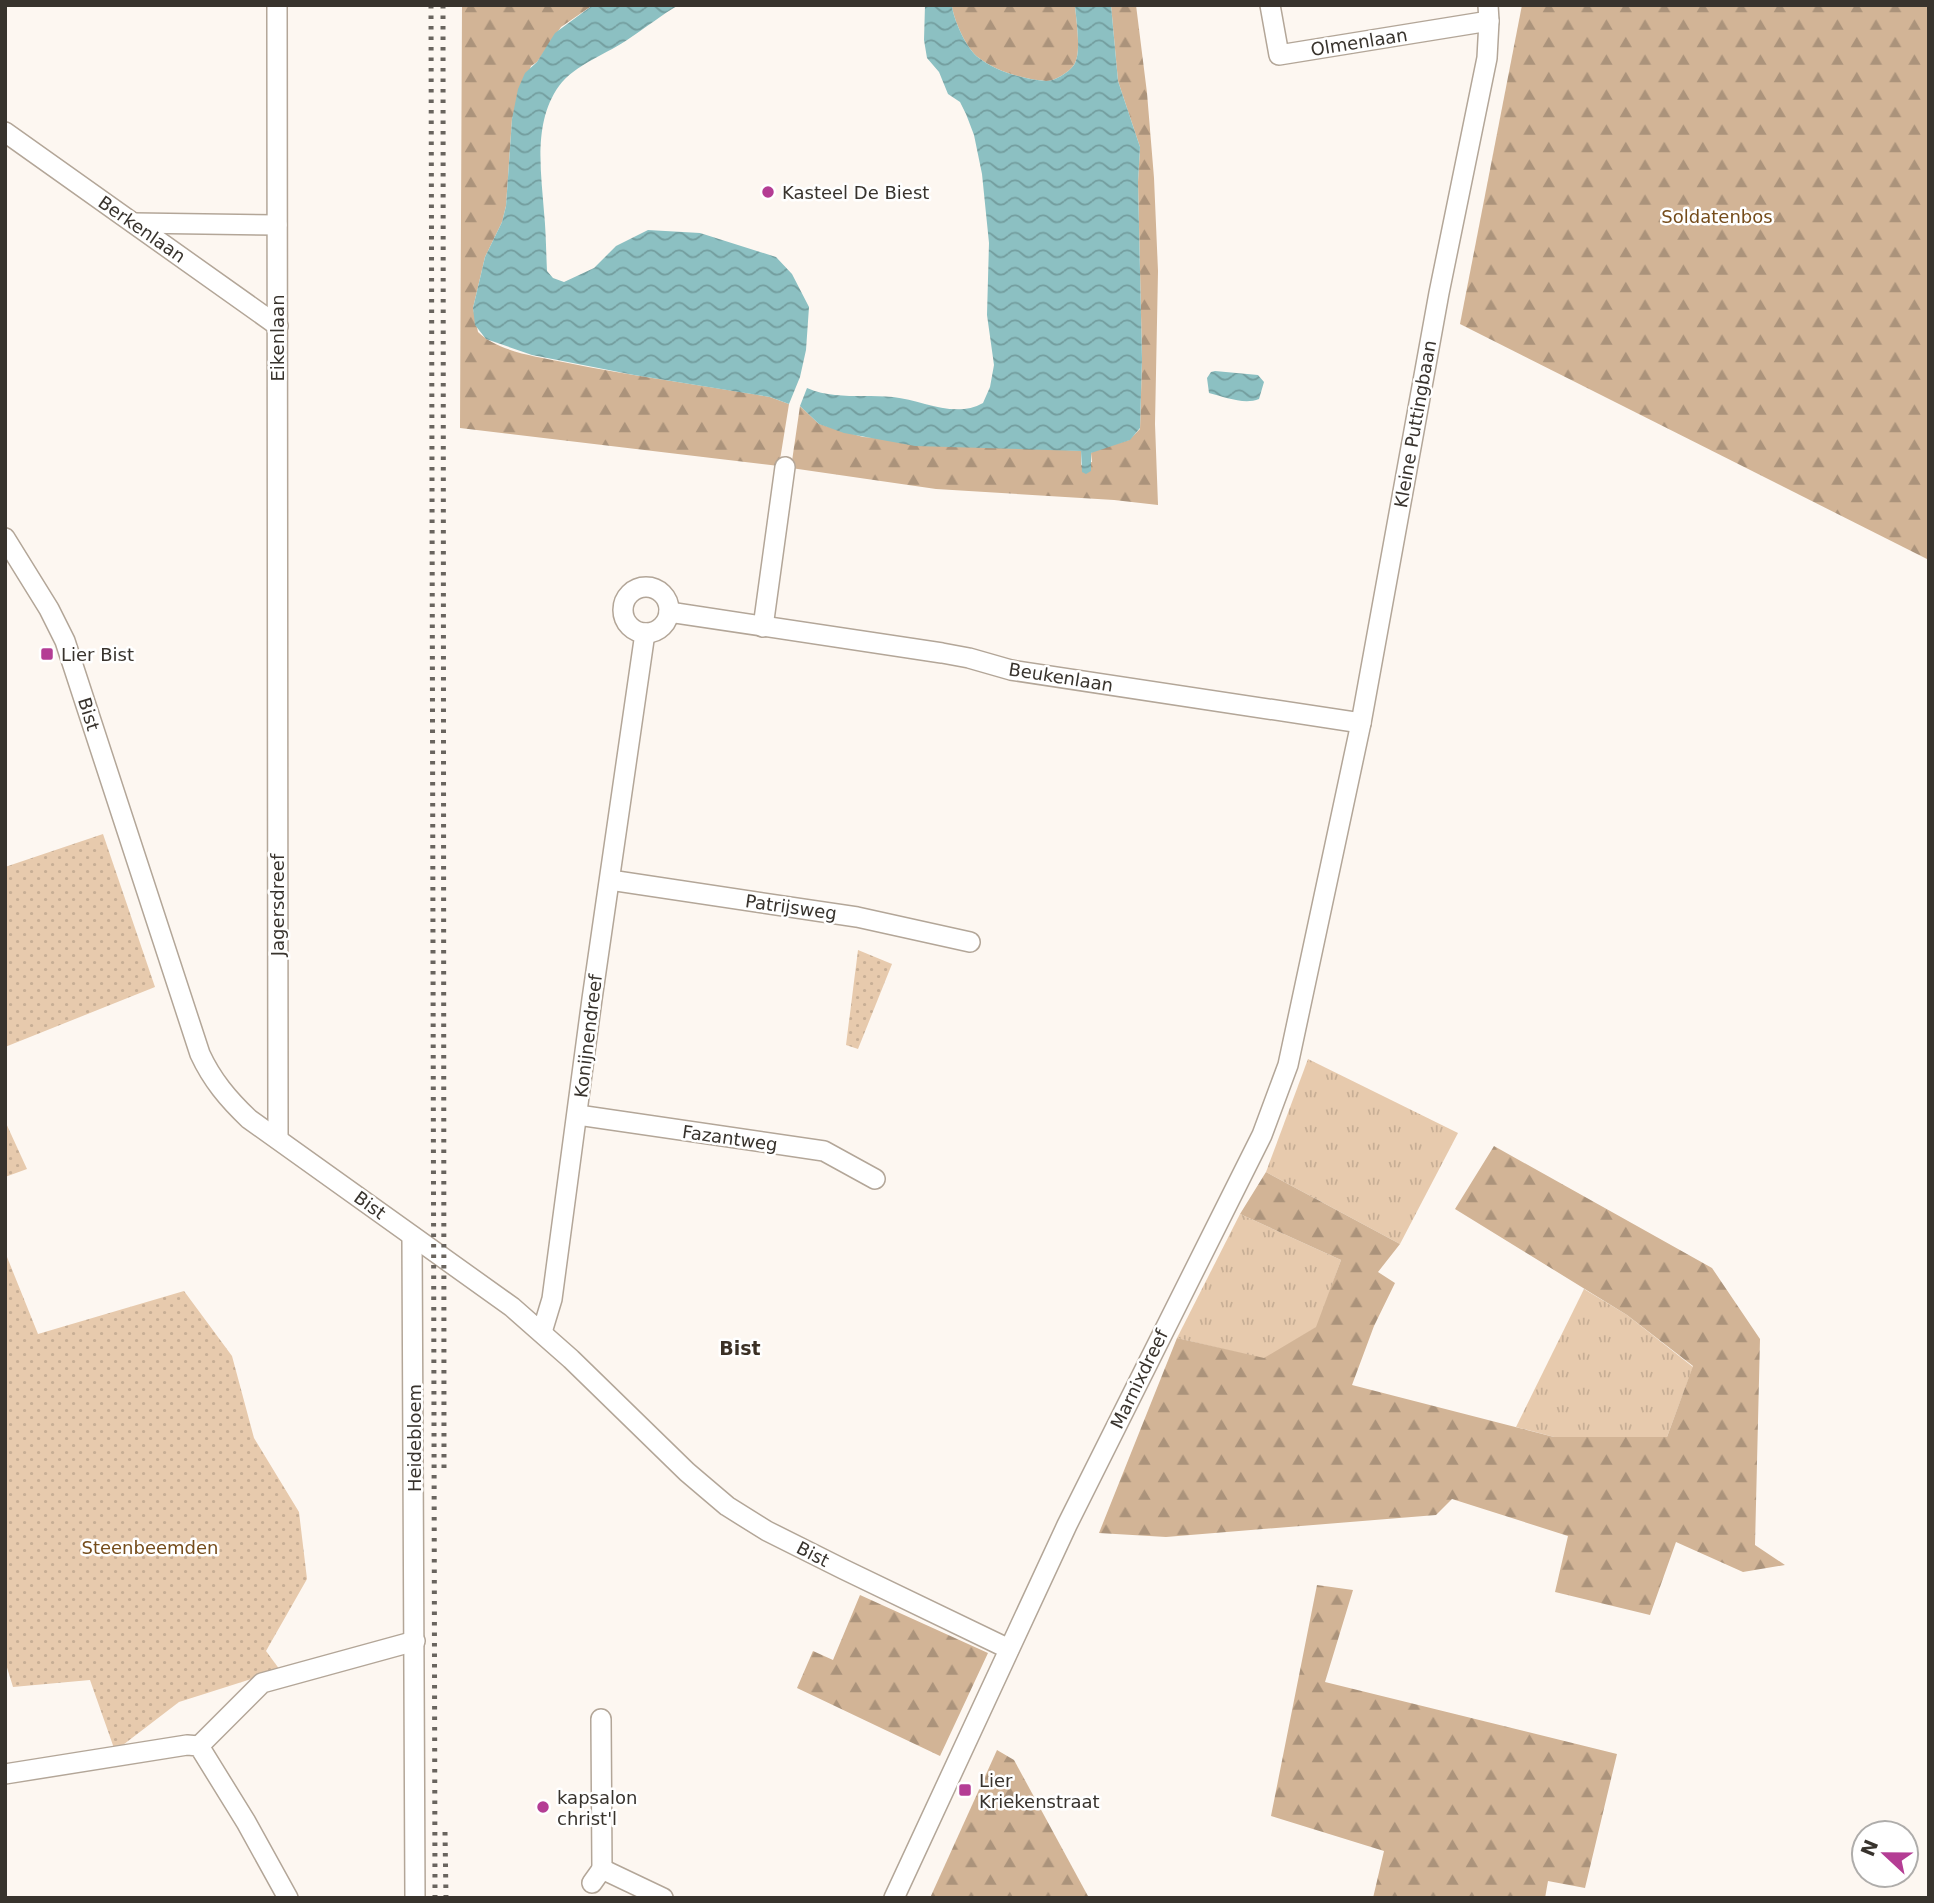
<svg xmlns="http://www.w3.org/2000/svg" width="1934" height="1903" viewBox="0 0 1934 1903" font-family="'DejaVu Sans',sans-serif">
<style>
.grass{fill:url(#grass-tufts)}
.forest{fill:url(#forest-firs)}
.park{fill:url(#park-dots)}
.water{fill:url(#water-waves)}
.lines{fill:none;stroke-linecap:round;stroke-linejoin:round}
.street-casing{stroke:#b3a698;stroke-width:22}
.street{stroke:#fff;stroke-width:19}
.rail{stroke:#69645e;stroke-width:5;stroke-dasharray:3.5 7;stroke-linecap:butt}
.poi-dot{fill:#b43d94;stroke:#fff;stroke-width:2.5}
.labels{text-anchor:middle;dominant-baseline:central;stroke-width:5;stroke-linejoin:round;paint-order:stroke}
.street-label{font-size:18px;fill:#38332d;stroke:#fff}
.poi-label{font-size:18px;fill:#38332d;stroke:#fff;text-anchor:start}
.park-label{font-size:18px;fill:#754c1b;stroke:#fff}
.neighbourhood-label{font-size:19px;font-weight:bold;fill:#3b3025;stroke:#fff}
</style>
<defs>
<pattern id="grass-tufts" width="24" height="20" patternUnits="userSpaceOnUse" patternTransform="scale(1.75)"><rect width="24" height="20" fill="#e7caad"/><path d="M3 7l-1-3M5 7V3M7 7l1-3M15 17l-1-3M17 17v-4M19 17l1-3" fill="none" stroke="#c7ae95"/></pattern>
<pattern id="forest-firs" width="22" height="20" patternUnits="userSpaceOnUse" patternTransform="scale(1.75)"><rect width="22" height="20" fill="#d2b496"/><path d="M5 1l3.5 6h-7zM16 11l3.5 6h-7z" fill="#ab937b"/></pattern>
<pattern id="park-dots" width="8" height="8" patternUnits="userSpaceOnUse" patternTransform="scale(1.75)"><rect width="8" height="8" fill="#e7caad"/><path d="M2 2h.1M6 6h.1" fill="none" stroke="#c7ae95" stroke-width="1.8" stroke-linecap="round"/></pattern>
<pattern id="water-waves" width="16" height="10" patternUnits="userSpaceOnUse" patternTransform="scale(1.75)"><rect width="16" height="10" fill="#8cc0c2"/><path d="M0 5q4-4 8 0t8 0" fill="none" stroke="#739d9e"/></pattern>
</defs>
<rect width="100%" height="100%" fill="#fdf7f1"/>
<g class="grass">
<path d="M1308,1059L1458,1133L1400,1244L1266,1172Z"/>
<path d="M1240,1214L1341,1260L1317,1327L1264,1359L1177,1338Z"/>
<path d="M1584,1289L1627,1315L1693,1367L1667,1437H1554L1516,1427Z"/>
</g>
<g class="forest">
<path d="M462,5H593L561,27L537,62L531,66L512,119L506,206L502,222L485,257L473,308L478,332C499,352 535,356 563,362C632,376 701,385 770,397L789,404L779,466L460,428Z"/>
<path d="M952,5H1075C1076,20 1082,53 1074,65C1068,73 1055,81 1046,81C1026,80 995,71 979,58C967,50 953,19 952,5Z"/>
<path d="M1111,5H1136L1147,93L1154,178L1158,271L1155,424L1158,505L1114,500L936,489L791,468L800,406L819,424L863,437L1081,451V465L1092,462L1091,453L1095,450L1129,440L1140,429L1142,359L1138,182L1140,147L1118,81Z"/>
<path d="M1522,5H1929V560L1460,324Z"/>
<path d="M1494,1146L1712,1268L1760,1339L1755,1545L1785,1565L1743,1572L1676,1542L1650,1615L1555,1592L1568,1536L1452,1499L1436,1515L1166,1537L1099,1533L1177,1338L1264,1358L1316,1327L1341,1260L1240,1214L1266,1172L1400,1244L1378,1272L1395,1283L1374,1326L1352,1385L1554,1437H1667L1693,1366L1627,1315L1455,1209Z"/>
<path d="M1317,1585L1353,1590L1325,1682L1617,1754L1585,1888L1548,1881L1545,1898H1373L1384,1851L1271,1816Z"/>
<path d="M860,1595L988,1653L940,1756L797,1688L813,1651L833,1660Z"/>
<path d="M997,1750L1014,1760L1089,1898H930Z"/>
</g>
<g class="park">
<path d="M103,834L155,987L5,1047V867Z"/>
<path d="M858,950L892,964L858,1049L846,1045Z"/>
<path d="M5,1121L27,1169L5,1177Z"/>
<path d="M5,1252L38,1334L184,1291L232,1356L254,1438L299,1512L307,1579L266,1651L280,1670L179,1702L115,1751L90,1680L13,1687L5,1661Z"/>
</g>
<g class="water">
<path d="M593,5H679C661,15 647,27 630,38C609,53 574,65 559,86C533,122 541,171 544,212C546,231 546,251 547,271L553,278L564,282L594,268L616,246L648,230L700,233L776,257L792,274L809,307L806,350L800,377L789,404L770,397L634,375L532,355L486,339L475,325L473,308L485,257L502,222L506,206L512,119L518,89L525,73L537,62L555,33Z"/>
<path d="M925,5H952C953,19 967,50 979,58C995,71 1026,80 1046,81C1055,81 1068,73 1074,65C1082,53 1076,20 1075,5H1111L1118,81L1140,147L1138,182L1142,359L1140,428L1130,440L1091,453V471L1086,474L1082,472L1081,451L915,446L844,433L819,424L800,406L807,388C835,400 863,394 893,397C922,400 955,419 983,403L990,387L994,365L987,315L989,243L982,174L974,135L966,114L960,102L948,94L939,72L927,58L924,40Z"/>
<path d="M1215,371L1258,375L1264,382L1259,399C1244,405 1225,397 1209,393L1207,378L1211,372Z"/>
</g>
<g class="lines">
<g class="street-casing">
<g id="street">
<path d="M277,5L278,1139"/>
<path d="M1270,5L1279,55L1489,21"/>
<path d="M5,132L278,326"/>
<path d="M134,223L277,225"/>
<path d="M5,538L49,609L65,641L200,1054C212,1080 228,1099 249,1119L512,1307L571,1359L687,1472L727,1506L767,1531L843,1569L1009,1649"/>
<circle cx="646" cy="610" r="23"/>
<path d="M669,612L942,653L969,658L1011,670L1361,723"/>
<path d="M763,627L785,467"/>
<path d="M610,880L857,917L970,942"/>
<path d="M578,1115L824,1151L875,1179"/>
<path d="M412,1236L415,1898"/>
<path d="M542,1332L552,1299L592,999L645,633"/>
<path d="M601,1719L602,1869"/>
<path d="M199,1746L262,1683L415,1641"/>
<path d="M5,1774L187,1745L199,1746L246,1822L288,1898"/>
<path d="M592,1883L602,1869L663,1898"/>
<path d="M894,1898L1067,1525L1262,1135L1288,1065L1361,723L1439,293L1487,58L1489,21L1488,5"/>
</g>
</g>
<use href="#street" class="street"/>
<g class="rail">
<path d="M431,5L435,1898"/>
<path d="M443,5L444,1472"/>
<path d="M445,1832L446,1898"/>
</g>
</g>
<g class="poi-dot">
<circle cx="768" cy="192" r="7"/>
<rect x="40" y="647" width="14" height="14" rx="3.5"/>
<rect x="958" y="1783" width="14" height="14" rx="3.5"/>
<circle cx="543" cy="1807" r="7"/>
</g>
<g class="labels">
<g class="street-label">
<text transform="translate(1359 42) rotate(-9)">Olmenlaan</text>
<text transform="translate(142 229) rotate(35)">Berkenlaan</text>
<text transform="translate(277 338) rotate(-90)">Eikenlaan</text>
<text transform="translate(1415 424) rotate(-80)">Kleine Puttingbaan</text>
<text transform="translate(1061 677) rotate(9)">Beukenlaan</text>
<text transform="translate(89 714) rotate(73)">Bist</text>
<text transform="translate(277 905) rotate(-90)">Jagersdreef</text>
<text transform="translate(791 907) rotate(8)">Patrijsweg</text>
<text transform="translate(588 1036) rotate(-83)">Konijnendreef</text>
<text transform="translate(730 1138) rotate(8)">Fazantweg</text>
<text transform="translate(370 1205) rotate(36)">Bist</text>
<text transform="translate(1139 1379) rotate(-64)">Marnixdreef</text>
<text transform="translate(414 1438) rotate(-90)">Heidebloem</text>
<text transform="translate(813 1554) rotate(27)">Bist</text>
</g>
<g class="poi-label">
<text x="782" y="192">Kasteel De Biest</text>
<text x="61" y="654">Lier Bist</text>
<text x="979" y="1780">Lier<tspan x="979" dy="21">Kriekenstraat</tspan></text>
<text x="557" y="1797">kapsalon<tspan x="557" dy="21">christ'l</tspan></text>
</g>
<g class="park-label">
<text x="1717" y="216">Soldatenbos</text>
<text x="150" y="1547">Steenbeemden</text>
</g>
<g class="neighbourhood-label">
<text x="740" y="1348">Bist</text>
</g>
</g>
<rect width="1934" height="1903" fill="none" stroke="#38332d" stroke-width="14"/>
<g transform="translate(1885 1854) rotate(292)"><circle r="33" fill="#ffffff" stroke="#afadab" stroke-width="2"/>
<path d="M0-5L12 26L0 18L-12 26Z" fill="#b43d94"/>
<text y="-10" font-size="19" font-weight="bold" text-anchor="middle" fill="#38332d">N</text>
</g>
</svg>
